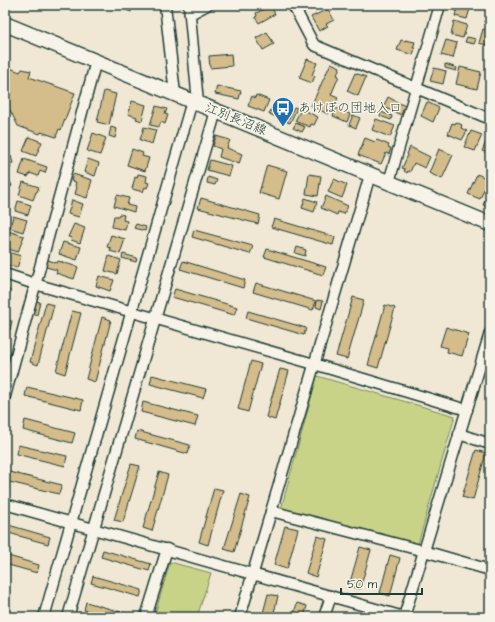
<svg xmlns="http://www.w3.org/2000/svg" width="495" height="622" viewBox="0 0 495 622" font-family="'Architects Daughter','Klee One',sans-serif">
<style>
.green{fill:#c8d387;stroke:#74885e}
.building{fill:#d5bc8b;stroke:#1f3d34}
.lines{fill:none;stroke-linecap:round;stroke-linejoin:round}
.minor-casing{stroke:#1f3d34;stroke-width:13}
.secondary-casing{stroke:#1f3d34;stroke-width:17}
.minor{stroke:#f7f3e8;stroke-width:10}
.secondary{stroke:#f7f3e8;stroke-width:14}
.labels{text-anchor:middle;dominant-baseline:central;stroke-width:3;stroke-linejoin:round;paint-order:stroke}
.poi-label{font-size:13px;fill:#1f3d34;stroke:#f7f3e8;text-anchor:start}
.street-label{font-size:13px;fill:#1f3d34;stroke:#f7f3e8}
</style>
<rect width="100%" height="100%" fill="#f0e8d5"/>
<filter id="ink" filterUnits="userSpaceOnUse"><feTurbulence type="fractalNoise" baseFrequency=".025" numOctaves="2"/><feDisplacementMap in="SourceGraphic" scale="8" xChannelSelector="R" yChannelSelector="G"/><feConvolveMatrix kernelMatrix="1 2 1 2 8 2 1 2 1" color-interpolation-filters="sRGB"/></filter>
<g filter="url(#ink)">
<g class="green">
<path d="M317,376L455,416L418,544L281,509Z"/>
<path d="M170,562L211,573L197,617H154Z"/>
</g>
<g class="building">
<path d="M122,5H133L131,12L121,8Z"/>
<path d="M458,5H471L467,19L455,16Z"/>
<path d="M271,6L275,14L259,23L255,17L257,16L256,13Z"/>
<path d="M328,9L334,20L326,24L328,26L319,31L311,17Z"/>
<path d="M454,21L467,25L463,38L451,35Z"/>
<path d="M483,29L490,31V46L479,43Z"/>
<path d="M267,32L274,44L263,50L256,38Z"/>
<path d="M467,37L476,39L474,44L465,42Z"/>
<path d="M401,40L405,41V40L415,42L413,48H415L413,55L397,50Z"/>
<path d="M446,40L457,43L453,58L441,55Z"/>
<path d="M231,54L232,66L210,68L209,56Z"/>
<path d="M307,59L317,63L312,75L315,76L312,83L299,78Z"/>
<path d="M331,63L340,67L337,75L339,76L331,95L338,98L332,110L330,109L328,114L311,106Z"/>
<path d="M445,64L457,68L456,71L445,68Z"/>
<path d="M5,66L20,72L22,69L31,71L29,77L75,93L61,130L59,129L56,137L41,132L40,134L18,126L5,100Z"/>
<path d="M460,67L481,72L477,89L456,84Z"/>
<path d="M434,68L446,71L443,84L430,81Z"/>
<path d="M355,73L366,77L358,96L347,91Z"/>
<path d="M217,86L241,91L239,99L215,94Z"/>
<path d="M104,91L116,94L109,125L97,122Z"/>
<path d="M256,95L269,100L264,112L248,106L252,96L255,98Z"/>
<path d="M388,97L405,106L401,115L383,107Z"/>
<path d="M132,101L146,105L142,121L136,119L137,117L128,114Z"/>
<path d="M275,102L290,109L284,121L282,120L281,122L278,120L279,118L269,114Z"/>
<path d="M427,102L439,108L433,122L421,116Z"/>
<path d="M156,106L167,109L165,114L168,115L165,124L161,122L159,127L150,125Z"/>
<path d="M294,107L297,108L290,123L287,122Z"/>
<path d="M336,108L350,114L347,122L333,116Z"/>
<path d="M301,109L318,117L314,125L311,124L310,127L295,121Z"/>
<path d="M381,112L392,116L391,120L380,116Z"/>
<path d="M353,115L360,118L356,128L349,125Z"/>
<path d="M376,119L395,126L390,137L372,130Z"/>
<path d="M456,122L462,125L461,128L467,131L462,140L448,134L452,123L455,124Z"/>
<path d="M296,123L305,127L302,132L293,128Z"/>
<path d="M111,127L117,129L115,138L109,136Z"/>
<path d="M144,127L156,130L152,144L140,140Z"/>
<path d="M471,131L482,135L475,151L464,147Z"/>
<path d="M93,133L106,138L100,155L87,151Z"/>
<path d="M490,133V154L482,151Z"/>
<path d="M216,136L230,140L227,148L242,154L239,164L219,157L221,149L213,146Z"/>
<path d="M29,137L42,142L36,156L23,151Z"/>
<path d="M365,138L375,142L377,140L389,145L388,147L391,148L389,154L386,153L381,164L358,155Z"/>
<path d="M410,147L430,157L425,168L414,163L410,172L408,171L407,173L404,171L405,169L402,168L408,155L407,154Z"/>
<path d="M132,149L143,153L142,156L149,158L145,171L127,165Z"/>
<path d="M439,149L453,155L442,179L429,173Z"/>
<path d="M11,156L13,163L10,165L11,168L5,170V159Z"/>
<path d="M24,159L47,167L45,173L40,171L38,176L30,173L28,177L19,174Z"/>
<path d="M88,159L99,163L95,176L84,172Z"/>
<path d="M210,160L232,166L229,176L207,170Z"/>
<path d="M267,165L287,171L279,199L259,193Z"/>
<path d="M73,174L92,180L87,198L75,194L77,187L75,186L76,182L71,181Z"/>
<path d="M138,174L147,176L146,182L149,183L147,188L145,187L143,192L132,189L135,177L137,178Z"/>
<path d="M309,174L321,176L318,196L306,194Z"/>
<path d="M477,174L488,179L480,199L468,194Z"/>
<path d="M208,177L217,180L215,185L207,183Z"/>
<path d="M9,179L12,186L5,191V180Z"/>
<path d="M334,179L347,185L342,198L328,192Z"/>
<path d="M23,182L39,187L37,192H36L33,200L19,195Z"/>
<path d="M490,189V208L483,205Z"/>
<path d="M117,195L129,198L127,205L135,207L134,212L114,206Z"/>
<path d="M326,196L348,206L344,214L338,212L337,215L321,208Z"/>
<path d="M201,198L260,215L258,224L198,208Z"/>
<path d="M305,198L317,202L314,212L302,208Z"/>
<path d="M72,200L83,204L79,217L68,214Z"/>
<path d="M18,201L31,205L28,215L15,211Z"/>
<path d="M119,214L124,215L123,220L127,221L125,230L112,227L114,216H118Z"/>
<path d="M13,216L27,220L23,232L10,228Z"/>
<path d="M274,219L335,237L333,245L271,227Z"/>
<path d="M74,224L85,228L80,243L71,240L72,238L68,237Z"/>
<path d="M136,224L146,227L145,231L134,228Z"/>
<path d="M194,230L253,246L250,254L192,237Z"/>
<path d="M8,231L24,236L18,252L5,248V240Z"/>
<path d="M111,235L125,239L120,254L110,251L111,248L107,247Z"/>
<path d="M63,242L81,247L77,260L59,254Z"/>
<path d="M297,247L306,250L305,256L295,253Z"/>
<path d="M267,249L326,267L323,275L264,257Z"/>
<path d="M5,251L21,256L17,268L5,264Z"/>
<path d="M123,254L137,258L136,262L122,258Z"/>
<path d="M109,256L121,260L117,274L105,271Z"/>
<path d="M48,260L57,263L58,261L78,267L74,279L56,273L57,270L46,267Z"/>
<path d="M183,261L245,280L243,288L180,269Z"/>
<path d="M99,276L114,280L110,291L96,286Z"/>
<path d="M256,283L316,301L313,310L253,292Z"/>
<path d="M5,289L10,290L6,305H5Z"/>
<path d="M175,289L237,307L234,315L172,297Z"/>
<path d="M353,297L364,300L347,359L336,356Z"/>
<path d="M317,300L323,301L321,309L316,307Z"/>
<path d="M36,301L40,302L37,315L32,314Z"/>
<path d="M46,303L54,305L38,365L30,362Z"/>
<path d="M385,305L395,308L378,368L368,365Z"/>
<path d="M72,311L81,313L65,374L56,371Z"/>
<path d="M248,311L306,328L304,335L246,318Z"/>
<path d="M102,317L111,320L95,382L86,379Z"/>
<path d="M5,320L12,321L10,330L5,328Z"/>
<path d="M446,327L469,334L462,356L447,352L448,348L440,346Z"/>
<path d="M251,361L261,364L248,412L238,409Z"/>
<path d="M280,369L289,371L275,420L266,417Z"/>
<path d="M152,375L206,389L203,398L150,384Z"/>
<path d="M27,387L83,400L81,410L25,396Z"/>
<path d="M143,402L198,416L195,426L141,412Z"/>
<path d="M25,420L75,433L72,443L23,430Z"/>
<path d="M137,431L190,445L188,454L135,439Z"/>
<path d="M18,445L67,456L65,466L16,454Z"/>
<path d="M476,450L486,453L473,500L462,497Z"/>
<path d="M131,464L140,466L123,522L114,520Z"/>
<path d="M5,471L62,485L59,494L5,481Z"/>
<path d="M159,472L168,475L152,531L143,528Z"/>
<path d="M214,488L223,490L208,545L199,542Z"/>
<path d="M241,494L250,497L234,552L224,549Z"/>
<path d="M5,524L50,537L48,544L5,532Z"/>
<path d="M285,526L298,529L287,569L274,565Z"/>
<path d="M317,536L327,539L316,577L306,573Z"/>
<path d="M360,547L371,550L360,589L349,586Z"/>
<path d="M103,550L151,564L149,571L101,557Z"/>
<path d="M5,555L39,565L37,573L5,564Z"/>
<path d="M390,555L400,558L390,596L380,593Z"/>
<path d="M93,576L142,590L140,597L91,583Z"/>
<path d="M268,594L278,596L273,617H262Z"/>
<path d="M86,602L135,616V617H110L84,610Z"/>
<path d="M297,603L307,606L304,617H293Z"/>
</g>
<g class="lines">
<g class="minor-casing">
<g id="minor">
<path d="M165,5L175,94"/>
<path d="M189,5L198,103"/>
<path d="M293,5L314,45L490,119"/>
<path d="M190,14L207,5"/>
<path d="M389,182L440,5"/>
<path d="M5,274L35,284L314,364L467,410"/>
<path d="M5,396L96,61"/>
<path d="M459,434L490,444"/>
<path d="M5,504L404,617"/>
<path d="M271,511L424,551L490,570"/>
<path d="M44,617L192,101"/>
<path d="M68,617L216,111"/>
<path d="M146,617L167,549"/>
<path d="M240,617L370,175"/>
<path d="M324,617L331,596"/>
<path d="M404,617L490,333"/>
</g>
</g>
<g class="secondary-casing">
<path id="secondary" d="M5,24L490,224"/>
</g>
<use href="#minor" class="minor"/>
<use href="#secondary" class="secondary"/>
</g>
</g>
<defs>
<g id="bus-pin" transform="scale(1.15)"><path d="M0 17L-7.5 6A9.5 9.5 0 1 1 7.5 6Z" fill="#1f6fb2" stroke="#f7f3e8"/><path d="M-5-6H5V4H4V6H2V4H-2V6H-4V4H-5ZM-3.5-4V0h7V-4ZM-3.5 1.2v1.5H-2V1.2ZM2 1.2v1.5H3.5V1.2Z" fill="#fff"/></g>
</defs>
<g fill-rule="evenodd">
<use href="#bus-pin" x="283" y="108"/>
</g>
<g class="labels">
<g class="poi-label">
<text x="298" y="108">あけぼの団地入口</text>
</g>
<g class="street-label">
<text transform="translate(236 119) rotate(22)">江別長沼線</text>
</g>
</g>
<rect width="495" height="622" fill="none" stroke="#f7f3e8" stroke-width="20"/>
<rect x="10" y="10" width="475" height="602" fill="none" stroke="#1f3d34" stroke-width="1.5" filter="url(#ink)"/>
<path d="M341 588v6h81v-6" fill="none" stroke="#1f3d34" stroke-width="2"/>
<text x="347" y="588" font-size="12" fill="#1f3d34" stroke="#f7f3e8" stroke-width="3" paint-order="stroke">50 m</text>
</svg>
